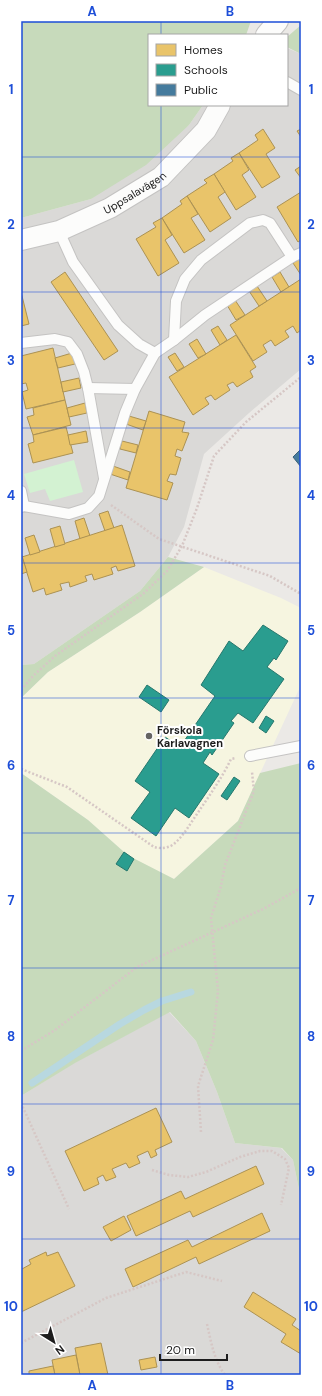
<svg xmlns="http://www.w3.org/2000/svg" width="322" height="1396" viewBox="0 0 322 1396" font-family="'DM Sans',sans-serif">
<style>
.residential{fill:#dad9d7}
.education{fill:#f6f5e0}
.forest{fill:#c7dabb}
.park{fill:#d3f2d2}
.homes{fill:#e9c46a;stroke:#ac9253}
.schools{fill:#2a9d8f;stroke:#26776d}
.public{fill:#457b9d;stroke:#395f77}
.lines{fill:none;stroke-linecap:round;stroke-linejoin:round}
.stream{stroke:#b8d8e0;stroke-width:7}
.lane-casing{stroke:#c4c3c2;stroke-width:12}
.street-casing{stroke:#c4c3c2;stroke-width:22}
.path{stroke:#d6c7c5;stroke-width:2.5;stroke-dasharray:2 2;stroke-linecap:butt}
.lane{stroke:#fcfcfb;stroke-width:10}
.street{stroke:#fcfcfb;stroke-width:20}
.grid{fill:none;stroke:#1d4ed8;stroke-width:1;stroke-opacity:0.55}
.poi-dot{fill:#656463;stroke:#fff;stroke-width:1.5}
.labels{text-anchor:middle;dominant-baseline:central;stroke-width:4;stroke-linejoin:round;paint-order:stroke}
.street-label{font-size:11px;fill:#1d1d1d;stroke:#fff}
.poi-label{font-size:11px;font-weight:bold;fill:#1d1d1d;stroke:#fff;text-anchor:start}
.neatline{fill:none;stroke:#1d4ed8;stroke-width:1.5}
.grid-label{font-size:13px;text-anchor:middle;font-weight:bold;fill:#1d4ed8}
</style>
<rect width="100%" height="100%" fill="#ebe9e6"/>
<g class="residential">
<path d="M287,48L301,54V369L249,413L204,454L184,527L168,557L140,591L34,664L21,665V218L91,199L189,125L203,105H287Z"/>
<path d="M169,1012L196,1041L217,1092L235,1143L281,1148L293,1160L301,1199V1375H21V1096L74,1063Z"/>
</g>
<path class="education" d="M204,567L281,598L301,608V685L238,821L174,879L134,859L124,852L88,820L21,773V698L48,672L140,612Z"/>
<g class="forest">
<path d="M21,21H251L246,35H149V105H203L189,125L146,165L91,199L21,218Z"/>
<path d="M301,25V54L287,47V37Z"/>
<path d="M168,557L204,567L140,612L48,672L21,698V665L34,664L140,591Z"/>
<path d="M301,763V1199L293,1160L282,1148L235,1143L217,1092L196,1041L170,1012L75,1063L21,1096V773L88,820L124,852L135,859L174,879L238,821L260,773Z"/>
</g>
<path class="park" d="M74,460L83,492L50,501L45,489L30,493L24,474Z"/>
<g class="homes">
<path d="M263,129L275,148L266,154L280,177L262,188L239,153L258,140L255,135Z"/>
<path d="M301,129V137L297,131Z"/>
<path d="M239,153L249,170L242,175L256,197L236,210L214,174L233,161L231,158Z"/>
<path d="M301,166V178L295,170Z"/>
<path d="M214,174L225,192L218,197L231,218L210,232L187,196L207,183L204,180Z"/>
<path d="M301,192V240L298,242L277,207Z"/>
<path d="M187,196L198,214L191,218L205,240L184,253L162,218L182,204L180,201Z"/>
<path d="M162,218L172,235L165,240L179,263L158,276L136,239L156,227L153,223Z"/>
<path d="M301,258V275L293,263Z"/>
<path d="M65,272L118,351L104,360L51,282Z"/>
<path d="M280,272L289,287L281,292L272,277Z"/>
<path d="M301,279V330L297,333L293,326L285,331L289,337L275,346L271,340L263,345L267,352L253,361L230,325Z"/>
<path d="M257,286L267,301L259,306L249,291Z"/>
<path d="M21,292L29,324L21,326Z"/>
<path d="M235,300L245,315L236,320L227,305Z"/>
<path d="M218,326L227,340L220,345L211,330Z"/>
<path d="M236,335L256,367L250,371L253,377L237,387L233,382L227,385L230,390L215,400L211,395L205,398L209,404L193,415L169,377Z"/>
<path d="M197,339L206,354L198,358L189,344Z"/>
<path d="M53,348L65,400L26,409L22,392L28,390L26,383L21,384V356Z"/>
<path d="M72,353L75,364L58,368L55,358Z"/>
<path d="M175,353L184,367L177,371L168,357Z"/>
<path d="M79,378L81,388L63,392L61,382Z"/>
<path d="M65,400L71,425L33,435L27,417L34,415L33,408Z"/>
<path d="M85,403L87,413L69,417L67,408Z"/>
<path d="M149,411L185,422L182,432L189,433L182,451L177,449L175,456L181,458L176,475L170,474L167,481L173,483L167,500L126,488Z"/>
<path d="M129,416L146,421L143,430L126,424Z"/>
<path d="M66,427L73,453L33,463L28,444L34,442L33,435Z"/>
<path d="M86,431L88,442L70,445L68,435Z"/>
<path d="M122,441L138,445L136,453L120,449Z"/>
<path d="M113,466L130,472L128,480L110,474Z"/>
<path d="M108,511L114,528L105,531L99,514Z"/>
<path d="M84,518L90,536L80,539L75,521Z"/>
<path d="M122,525L135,566L118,571L116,566L111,568L113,574L94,580L92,574L85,576L87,581L70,587L69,582L60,584L62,590L46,595L44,588L33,592L22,557Z"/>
<path d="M60,526L65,544L55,547L50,529Z"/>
<path d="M34,535L40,552L30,555L25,538Z"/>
<path d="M21,553L27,572L21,574Z"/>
<path d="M156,1108L172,1142L155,1150L157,1155L151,1158L148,1151L137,1156L140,1163L129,1168L126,1163L112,1169L116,1177L106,1181L103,1175L97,1178L99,1184L84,1191L65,1151Z"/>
<path d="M256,1166L264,1184L193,1217L190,1211L136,1236L127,1216L181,1191L185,1199Z"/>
<path d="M262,1213L270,1231L199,1264L196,1257L133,1287L125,1269L188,1240L192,1247Z"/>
<path d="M124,1216L131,1230L111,1241L103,1227Z"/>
<path d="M46,1252L47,1256L58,1252L75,1286L21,1312V1268L22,1269L31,1264L29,1260Z"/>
<path d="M253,1292L296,1319L292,1325L301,1331V1354L281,1342L286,1334L244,1307Z"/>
<path d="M101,1343L108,1375H80L75,1348Z"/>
<path d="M76,1355L80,1375H55L52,1360Z"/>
<path d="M155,1357L157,1367L141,1370L139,1360Z"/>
<path d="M53,1366L55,1375H29V1371Z"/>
</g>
<g class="schools">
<path d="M263,625L288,641L276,660L274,658L267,667L284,679L253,723L238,713L231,721L234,723L212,755L210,752L203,763L219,774L189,818L175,808L156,836L131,818L150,792L135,781L165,737L180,747L215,696L201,685L229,641L243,651Z"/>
<path d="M147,685L169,700L161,712L139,697Z"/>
<path d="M266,716L274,721L266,733L259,728Z"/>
<path d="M234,777L240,781L227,800L221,796Z"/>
<path d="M124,852L134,859L127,871L116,864Z"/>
</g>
<path class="public" d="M301,449V467L293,457Z"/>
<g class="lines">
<path class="stream" d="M32,1083L120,1024L144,1010L162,1001L191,992"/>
<g class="lane-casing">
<g id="lane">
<path d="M287,82L301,90"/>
<path d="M59,231L73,262L118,325L139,344L155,353"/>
<path d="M174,340L176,301L185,279L201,260L250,223L263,220L270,223L292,257"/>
<path d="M21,343L55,339L68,342L77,354L84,372L88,388L104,478"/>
<path d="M88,388L135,389"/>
<path d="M21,491L24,506"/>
<path d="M21,507L24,506L69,514L88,508L99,496L125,413L135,389L155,353L174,340L205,315L292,257L301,253"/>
<path d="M250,756L301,746"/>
</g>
</g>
<g class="street-casing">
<g id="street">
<path d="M266,35L278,21"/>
<path id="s1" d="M21,240L59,231L110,208L161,177L206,130L220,105"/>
</g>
</g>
<g class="path">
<path d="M111,505L159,539L270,576L301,594"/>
<path d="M21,690L33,676L55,656L143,594L167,571L182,546L197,508L214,456L246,422L301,377"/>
<path d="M21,769L67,787L154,847C161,849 170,848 175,843C184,835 190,824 197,814C209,796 222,778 231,759L236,758"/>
<path d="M21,1051L55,1030L137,967L263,909L301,888"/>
<path d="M21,1103L69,1209"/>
<path d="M201,1132L198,1086L213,1040L218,991L211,918L221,886L225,865L254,791L252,772"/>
<path d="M152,1170L169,1175L188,1177L206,1172L240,1157L260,1151H272L285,1159L289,1168L281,1205"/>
<path d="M207,1324C211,1342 214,1360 225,1375"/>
<path d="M21,1343L106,1298L186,1272L222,1281"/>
</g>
<use href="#lane" class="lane"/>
<use href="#street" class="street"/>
</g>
<path class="grid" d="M161,21V35M161,105V1375M21,157H301M21,292H301M21,428H301M21,563H301M21,698H301M21,833H301M21,968H301M21,1104H301M21,1239H301"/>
<circle class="poi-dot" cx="149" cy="736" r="4"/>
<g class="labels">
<g class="street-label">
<text stroke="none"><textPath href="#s1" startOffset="124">Uppsalavägen</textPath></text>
</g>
<g class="poi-label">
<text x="157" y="730">Förskola<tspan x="157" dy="13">Karlavagnen</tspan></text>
</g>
</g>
<rect width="322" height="1396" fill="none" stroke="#ffffff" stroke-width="44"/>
<rect x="148" y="34" width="140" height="72" fill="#ffffff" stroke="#a5a5a5"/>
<rect x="156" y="44" width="20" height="12" fill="#e9c46a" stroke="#a5a5a5"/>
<text x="184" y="54" font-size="12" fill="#1d1d1d">Homes</text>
<rect x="156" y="64" width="20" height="12" fill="#2a9d8f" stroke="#a5a5a5"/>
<text x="184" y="74" font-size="12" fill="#1d1d1d">Schools</text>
<rect x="156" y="84" width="20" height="12" fill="#457b9d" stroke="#a5a5a5"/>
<text x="184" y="94" font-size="12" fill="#1d1d1d">Public</text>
<g transform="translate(54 1342) rotate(143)" stroke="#ffffff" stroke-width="3" paint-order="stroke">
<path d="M0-3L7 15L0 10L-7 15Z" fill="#1d1d1d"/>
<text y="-6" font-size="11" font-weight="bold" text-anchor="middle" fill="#1d1d1d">N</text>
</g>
<path d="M160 1354v6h67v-6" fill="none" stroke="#1d1d1d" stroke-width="2"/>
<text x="166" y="1354" font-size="12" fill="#1d1d1d" stroke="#ffffff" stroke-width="3" paint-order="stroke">20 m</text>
<rect x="22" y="22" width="278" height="1352" class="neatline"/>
<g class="grid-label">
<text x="92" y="16">A</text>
<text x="230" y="16">B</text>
<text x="11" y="94">1</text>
<text x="311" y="94">1</text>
<text x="11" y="229">2</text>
<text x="311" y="229">2</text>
<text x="11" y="365">3</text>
<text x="311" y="365">3</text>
<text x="11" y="500">4</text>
<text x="311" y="500">4</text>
<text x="11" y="635">5</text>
<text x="311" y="635">5</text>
<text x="11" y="770">6</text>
<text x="311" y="770">6</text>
<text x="11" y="905">7</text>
<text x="311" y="905">7</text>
<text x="11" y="1041">8</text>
<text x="311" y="1041">8</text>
<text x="11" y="1176">9</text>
<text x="311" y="1176">9</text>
<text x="11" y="1311">10</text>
<text x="311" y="1311">10</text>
<text x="92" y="1390">A</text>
<text x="230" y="1390">B</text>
</g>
</svg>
